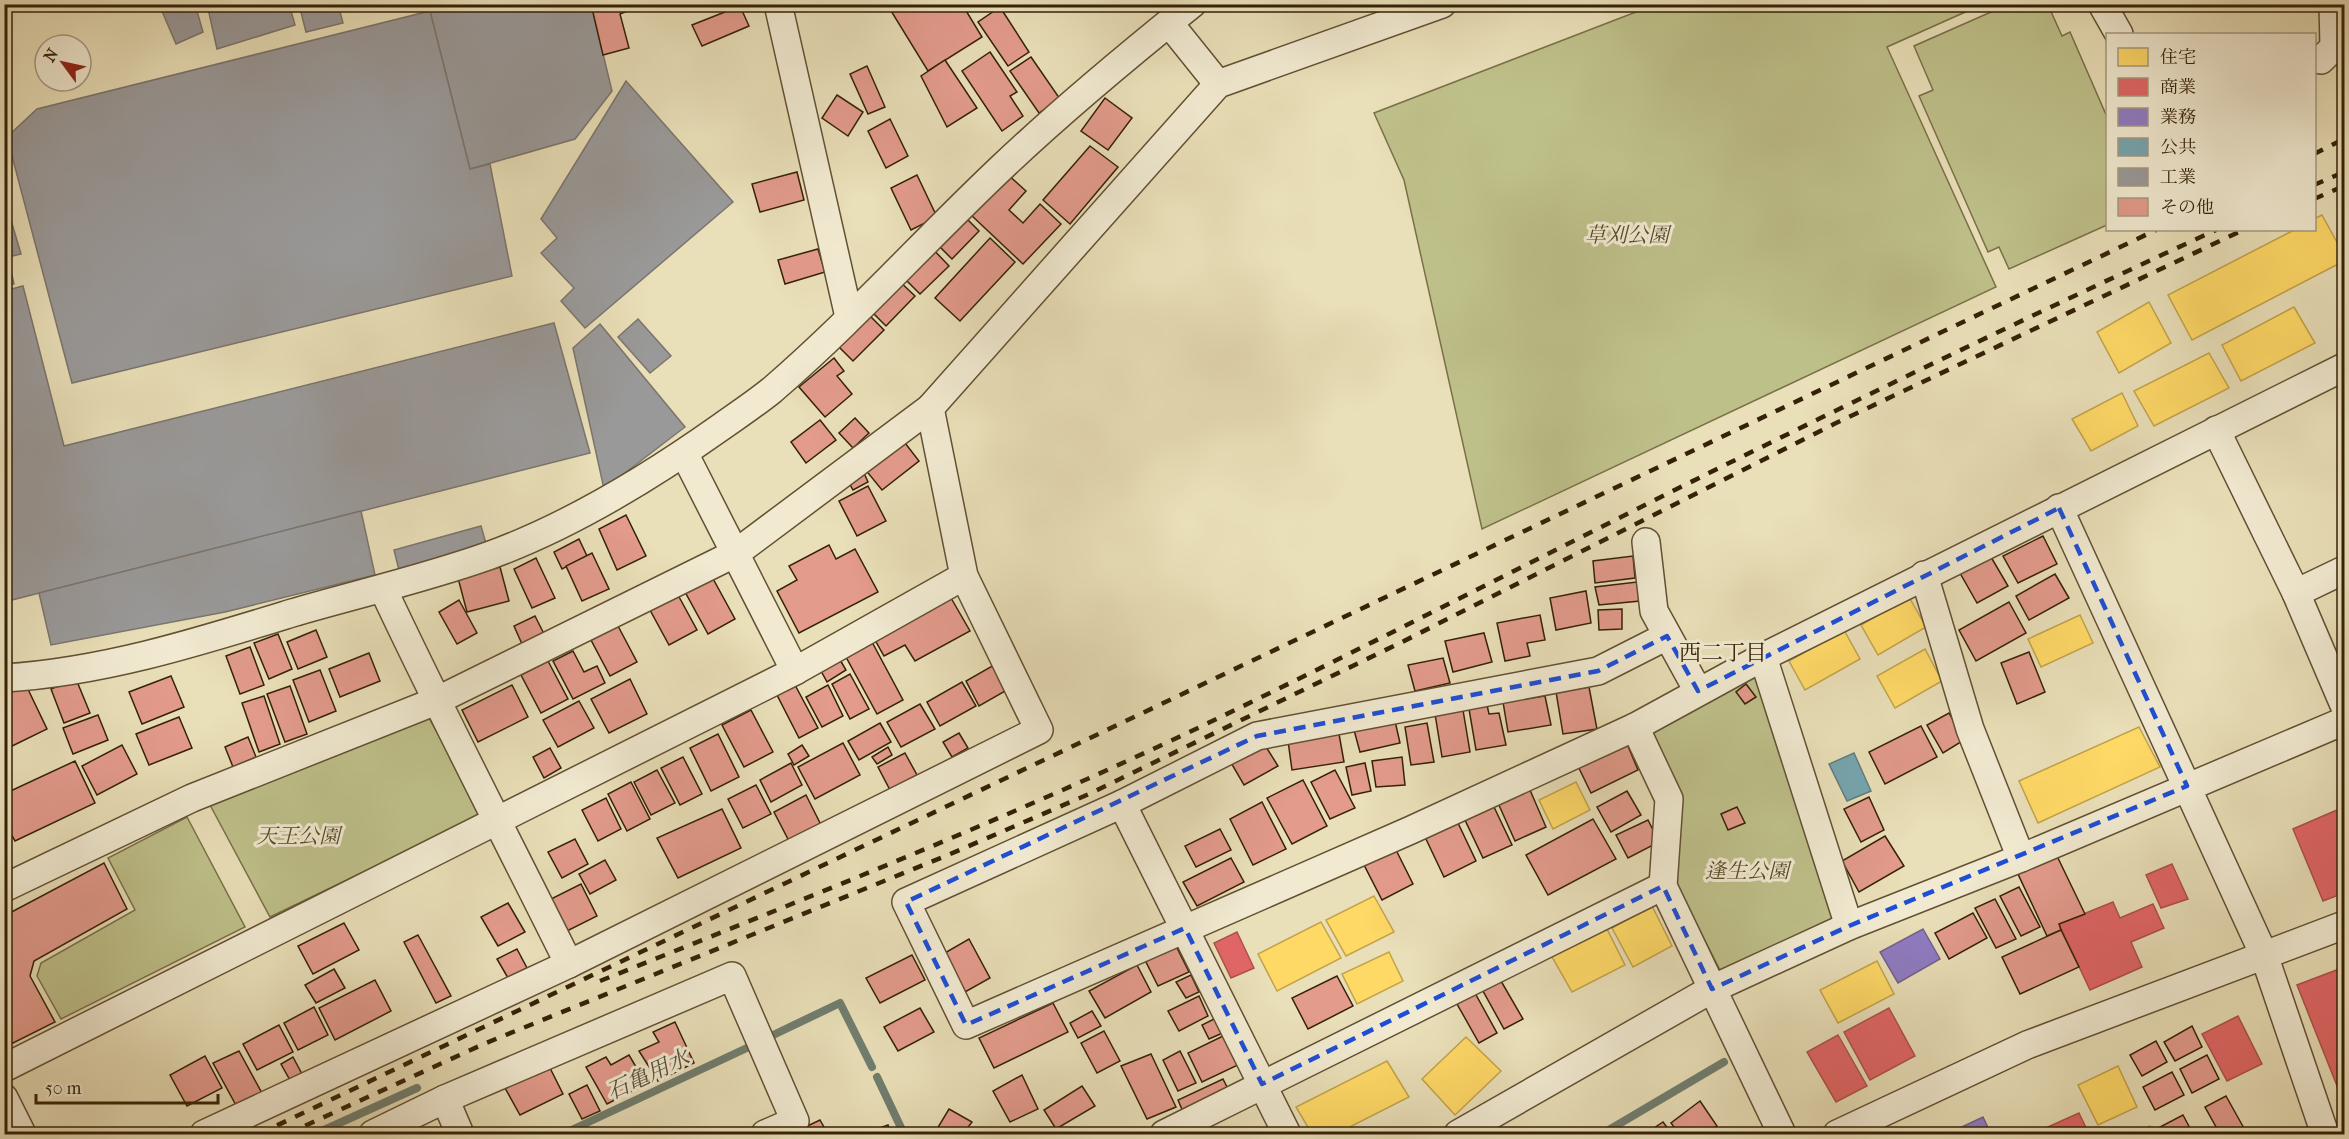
<svg xmlns="http://www.w3.org/2000/svg" width="2349" height="1139" viewBox="0 0 2349 1139" font-family="'IM FELL French Canon','Noto Serif JP',serif">
<style>
.green{fill:#bec08a;stroke:#7a7048;stroke-width:1.5}
.homes{fill:#ffd966;stroke:#c2a24a;stroke-width:1.5}
.shops{fill:#e06666;stroke:#ad514a;stroke-width:1.5}
.offices{fill:#8e7cc3;stroke:#73618b;stroke-width:1.5}
.public{fill:#76a5af;stroke:#627d7d;stroke-width:1.5}
.industry{fill:#999;stroke:#7b756d;stroke-width:1.5}
.lines{fill:none;stroke-linecap:round;stroke-linejoin:round}
.stream{stroke:#707e6f;stroke-width:8}
.building{fill:#e39b8c;stroke:#352107;stroke-width:1.5}
.minor-casing{stroke:#625033;stroke-width:30}
.minor{stroke:#f1ead1;stroke-width:27}
.rail{stroke:#352107;stroke-width:4.5;stroke-dasharray:10 10;stroke-linecap:butt}
.marked{fill:none;stroke:#1d4ed8;stroke-width:4.5;stroke-dasharray:12 8;stroke-linejoin:round}
.labels{text-anchor:middle;dominant-baseline:central;stroke-width:6;stroke-linejoin:round;paint-order:stroke}
.park-label{font-size:21px;font-style:italic;fill:#574928;stroke:#f1ead1}
.neighbourhood-label{font-size:22px;fill:#352107;stroke:#f1ead1}
.water-label{font-size:22px;font-style:italic;fill:#53503b;stroke:#f1ead1}
</style>
<rect width="100%" height="100%" fill="#e9dfb8"/>
<filter id="stains"><feTurbulence type="fractalNoise" baseFrequency=".00333" numOctaves="4"/><feColorMatrix values="0 0 0 0 .2 0 0 0 0 .09 0 0 0 0 .02 0 0 0 .5 -.17"/></filter>
<radialGradient id="worn" r=".72"><stop offset=".6" stop-color="#630" stop-opacity="0"/><stop offset="1" stop-color="#630" stop-opacity=".3"/></radialGradient>
<g class="green">
<path d="M2009,4L2048,5L2062,36L2070,32L2107,117V225L2009,269L1999,247L1988,252L1919,96L1933,90L1914,46Z"/>
<path d="M1654,5H1981L1887,47L1996,287L1482,529L1404,180L1374,113Z"/>
<path d="M1754,670L1835,921L1721,972L1676,884L1647,729Z"/>
<path d="M429,718L482,815L270,917L210,805Z"/>
<path d="M187,817L245,927L61,1019L37,976L41,963L135,910L108,858Z"/>
</g>
<g class="homes">
<path d="M2322,215L2344,255V261L2192,340L2168,295L2294,230H2314V219Z"/>
<path d="M2149,302L2171,343L2119,373L2097,332Z"/>
<path d="M2294,307L2315,343L2241,381L2222,345Z"/>
<path d="M2209,353L2229,388L2154,426L2134,391Z"/>
<path d="M2122,393L2138,426L2091,451L2072,419Z"/>
<path d="M1909,597L1926,627L1878,655L1861,625Z"/>
<path d="M2080,615L2093,643L2041,667L2028,639Z"/>
<path d="M1844,630L1860,659L1805,690L1789,661Z"/>
<path d="M1925,649L1942,681L1895,708L1877,676Z"/>
<path d="M2139,727L2160,767L2038,823L2019,781Z"/>
<path d="M1576,782L1590,810L1553,829L1539,800Z"/>
<path d="M1374,896L1394,932L1346,956L1326,920Z"/>
<path d="M1652,906L1672,946L1633,967L1612,928Z"/>
<path d="M1321,922L1341,958L1277,991L1258,954Z"/>
<path d="M1606,927L1625,965L1572,992L1551,955Z"/>
<path d="M1389,952L1403,981L1357,1004L1342,974Z"/>
<path d="M1877,961L1894,994L1838,1023L1820,990Z"/>
<path d="M1466,1037L1501,1071L1455,1115L1422,1079Z"/>
<path d="M1387,1061L1409,1097L1336,1134H1312L1296,1107Z"/>
<path d="M2118,1066L2137,1107L2098,1125L2078,1085Z"/>
<path d="M2150,1126L2154,1134H2132Z"/>
</g>
<g class="shops">
<path d="M2344,807V893L2323,901L2293,829Z"/>
<path d="M2172,864L2188,899L2161,908L2146,875Z"/>
<path d="M2113,902L2120,918L2153,904L2164,928L2131,942L2142,967L2090,990L2059,924Z"/>
<path d="M1237,932L1254,968L1231,978L1214,943Z"/>
<path d="M2339,969L2344,983L2343,1101L2297,985Z"/>
<path d="M1889,1008L1915,1056L1870,1080L1844,1032Z"/>
<path d="M2238,1016L2262,1064L2227,1081L2202,1034Z"/>
<path d="M1838,1035L1867,1086L1836,1102L1807,1052Z"/>
<path d="M2079,1113L2089,1134H2032Z"/>
</g>
<g class="offices">
<path d="M1923,929L1940,959L1898,983L1880,952Z"/>
<path d="M1983,1117L1991,1134H1947Z"/>
</g>
<path class="public" d="M1854,753L1871,791L1847,801L1829,764Z"/>
<g class="industry">
<path d="M159,4H195L203,32L176,44Z"/>
<path d="M207,4H289L295,25L217,49Z"/>
<path d="M299,4H338L343,23L306,32Z"/>
<path d="M428,4H591L612,91L575,139L470,169Z"/>
<path d="M430,11L470,169L490,164L512,276L72,383L7,137L37,109Z"/>
<path d="M626,81L733,202L585,328L561,301L574,288L541,253L557,238L541,219Z"/>
<path d="M8,210L21,254L4,258V211Z"/>
<path d="M9,262L14,284L4,286V263Z"/>
<path d="M23,286L64,446L554,323L590,453L4,602V291Z"/>
<path d="M638,319L671,356L650,373L618,337Z"/>
<path d="M600,324L685,427L604,489L573,348Z"/>
<path d="M361,511L375,575L225,612L51,645L39,593Z"/>
<path d="M481,526L487,547L399,570L394,550Z"/>
</g>
<g class="lines">
<g class="stream">
<path d="M769,1037L840,1003L872,1067"/>
<path d="M877,1077L904,1134"/>
<path d="M315,1134L417,1088"/>
<path d="M563,1134L749,1047"/>
<path d="M1602,1134L1724,1062"/>
</g>
</g>
<g class="building">
<path d="M591,4H626L630,10L620,14L629,48L603,55Z"/>
<path d="M891,4H962L982,37L928,71L888,6Z"/>
<path d="M740,6L749,26L702,46L692,25Z"/>
<path d="M1000,7L1029,52L1008,66L978,22Z"/>
<path d="M990,52L1017,92L1010,96L1023,116L1002,131L962,71Z"/>
<path d="M1031,57L1060,99L1039,113L1010,71Z"/>
<path d="M945,60L977,108L947,127L921,76Z"/>
<path d="M867,66L885,107L868,114L850,74Z"/>
<path d="M837,95L863,112L848,136L822,118Z"/>
<path d="M1105,98L1132,118L1108,150L1081,131Z"/>
<path d="M890,119L908,156L886,168L868,131Z"/>
<path d="M1090,146L1118,167L1070,224L1043,200Z"/>
<path d="M797,172L804,200L760,212L752,184Z"/>
<path d="M1007,174L1026,191L1009,210L1023,223L1040,204L1061,224L1023,264L970,214Z"/>
<path d="M917,175L937,217L911,230L891,188Z"/>
<path d="M962,214L979,231L952,259L935,242Z"/>
<path d="M990,238L1015,262L960,321L935,298Z"/>
<path d="M930,246L949,266L920,294L901,275Z"/>
<path d="M818,249L825,272L785,284L778,260Z"/>
<path d="M897,279L915,296L886,326L869,309Z"/>
<path d="M865,311L884,330L853,361L834,342Z"/>
<path d="M834,358L844,371L837,376L852,394L825,417L799,387Z"/>
<path d="M855,418L869,433L853,448L839,433Z"/>
<path d="M820,420L836,440L806,463L791,442Z"/>
<path d="M902,439L919,461L882,490L864,468Z"/>
<path d="M863,471L868,482L853,490L847,479Z"/>
<path d="M868,486L886,521L857,536L839,501Z"/>
<path d="M626,515L646,556L617,570L599,529Z"/>
<path d="M2043,536L2057,564L2018,583L2003,556Z"/>
<path d="M579,539L587,556L562,569L554,552Z"/>
<path d="M829,545L836,559L855,549L878,592L799,633L777,591L797,580L789,566Z"/>
<path d="M592,553L609,589L582,601L566,566Z"/>
<path d="M1633,556L1635,578L1595,583L1593,561Z"/>
<path d="M1991,557L2008,586L1977,603L1960,573Z"/>
<path d="M536,558L555,598L532,608L514,569Z"/>
<path d="M500,567L509,601L467,612L458,578Z"/>
<path d="M2055,574L2069,598L2029,620L2016,596Z"/>
<path d="M711,575L735,619L708,634L684,590Z"/>
<path d="M1637,582L1640,601L1599,605L1595,587Z"/>
<path d="M1586,591L1591,623L1556,630L1550,598Z"/>
<path d="M678,595L697,630L669,645L650,610Z"/>
<path d="M951,598L970,631L915,661L905,645L884,656L875,640Z"/>
<path d="M459,600L477,633L457,644L439,612Z"/>
<path d="M2009,602L2026,633L1976,661L1959,630Z"/>
<path d="M1622,609V629L1599,630L1598,610Z"/>
<path d="M1540,615L1545,640L1527,643L1530,656L1505,661L1497,623Z"/>
<path d="M535,616L544,634L522,644L514,626Z"/>
<path d="M618,626L637,662L610,676L591,640Z"/>
<path d="M316,630L327,657L298,669L287,642Z"/>
<path d="M1484,633L1492,662L1453,672L1445,641Z"/>
<path d="M278,634L292,669L269,679L254,643Z"/>
<path d="M872,642L903,700L877,714L846,657Z"/>
<path d="M250,647L264,685L240,694L226,656Z"/>
<path d="M573,651L584,672L597,666L605,683L573,699L553,661Z"/>
<path d="M2029,652L2045,692L2017,704L2001,663Z"/>
<path d="M369,653L380,681L340,697L329,669Z"/>
<path d="M839,658L846,670L827,682L820,669Z"/>
<path d="M1443,658L1450,683L1415,691L1408,665Z"/>
<path d="M548,661L568,699L541,713L521,675Z"/>
<path d="M994,665L1007,690L979,706L966,681Z"/>
<path d="M320,670L336,711L309,722L293,680Z"/>
<path d="M850,674L869,709L850,719L832,684Z"/>
<path d="M171,676L184,707L142,724L129,692Z"/>
<path d="M76,679L90,713L64,723L51,689Z"/>
<path d="M630,679L647,714L609,733L591,699Z"/>
<path d="M962,682L976,706L940,726L927,702Z"/>
<path d="M25,683L47,729L4,750V693Z"/>
<path d="M1746,684L1756,697L1745,704L1736,692Z"/>
<path d="M512,685L528,717L478,742L462,710Z"/>
<path d="M795,685L818,728L799,738L777,695Z"/>
<path d="M828,685L843,716L822,727L806,697Z"/>
<path d="M290,686L307,734L285,742L267,694Z"/>
<path d="M1589,687L1597,729L1563,734L1556,692Z"/>
<path d="M264,696L280,744L259,752L242,703Z"/>
<path d="M1545,696L1551,725L1508,732L1503,702Z"/>
<path d="M579,701L594,728L558,747L543,720Z"/>
<path d="M920,704L935,729L901,747L887,722Z"/>
<path d="M1487,705L1489,714L1499,713L1506,745L1476,750L1469,709Z"/>
<path d="M751,710L773,752L744,767L722,725Z"/>
<path d="M1463,710L1470,752L1442,757L1435,714Z"/>
<path d="M1949,713L1964,740L1943,753L1927,725Z"/>
<path d="M98,715L108,740L73,754L63,728Z"/>
<path d="M179,717L192,748L149,765L136,734Z"/>
<path d="M1395,721L1400,743L1360,752L1354,730Z"/>
<path d="M880,723L891,742L859,760L848,741Z"/>
<path d="M1427,723L1434,762L1411,765L1405,727Z"/>
<path d="M1921,726L1937,757L1885,784L1869,752Z"/>
<path d="M959,733L968,748L952,757L943,742Z"/>
<path d="M718,734L739,777L711,791L690,748Z"/>
<path d="M1339,734L1344,762L1292,770L1288,741Z"/>
<path d="M248,737L256,757L233,767L225,747Z"/>
<path d="M1625,739L1638,770L1591,793L1576,762Z"/>
<path d="M1263,742L1278,766L1244,785L1230,761Z"/>
<path d="M843,743L860,775L815,799L798,767Z"/>
<path d="M122,745L137,774L97,795L82,766Z"/>
<path d="M802,745L809,756L794,765L788,754Z"/>
<path d="M888,747L892,755L877,764L872,757Z"/>
<path d="M550,748L561,768L544,778L533,757Z"/>
<path d="M905,753L917,775L890,790L878,767Z"/>
<path d="M683,757L702,794L680,805L661,768Z"/>
<path d="M1402,757L1405,785L1376,787L1372,761Z"/>
<path d="M75,761L95,803L15,841L4,822V794Z"/>
<path d="M791,763L802,785L771,802L760,780Z"/>
<path d="M1365,763L1371,791L1352,795L1346,767Z"/>
<path d="M657,770L675,803L651,815L634,782Z"/>
<path d="M1335,770L1355,808L1330,819L1311,782Z"/>
<path d="M1303,780L1327,826L1292,844L1267,798Z"/>
<path d="M631,782L650,819L627,831L608,794Z"/>
<path d="M756,785L771,814L743,828L728,799Z"/>
<path d="M1530,790L1546,827L1515,841L1498,803Z"/>
<path d="M1627,791L1641,815L1611,832L1597,807Z"/>
<path d="M806,795L822,827L790,843L774,812Z"/>
<path d="M1869,797L1884,830L1861,842L1844,809Z"/>
<path d="M606,798L621,829L598,841L582,810Z"/>
<path d="M1262,802L1286,849L1253,865L1230,819Z"/>
<path d="M1494,807L1512,845L1483,858L1465,820Z"/>
<path d="M1737,807L1745,823L1728,830L1721,814Z"/>
<path d="M722,809L741,848L678,878L657,838Z"/>
<path d="M1593,819L1616,859L1548,895L1526,855Z"/>
<path d="M1648,820L1659,842L1628,858L1616,835Z"/>
<path d="M1458,823L1476,861L1444,877L1425,837Z"/>
<path d="M1220,829L1231,850L1196,867L1185,846Z"/>
<path d="M1885,836L1904,866L1859,892L1842,861Z"/>
<path d="M575,839L588,864L562,878L548,852Z"/>
<path d="M1394,846L1413,884L1382,900L1362,861Z"/>
<path d="M2057,856L2085,914L2059,924L2061,930L2047,936L2018,874Z"/>
<path d="M1231,858L1244,882L1197,906L1183,882Z"/>
<path d="M605,860L616,880L590,894L579,874Z"/>
<path d="M104,863L127,909L34,961L30,976L55,1022L9,1045L4,1037V916Z"/>
<path d="M581,884L597,916L559,935L543,903Z"/>
<path d="M2019,887L2040,927L2021,936L2000,896Z"/>
<path d="M1995,899L2016,939L1996,948L1975,908Z"/>
<path d="M508,903L525,932L498,946L481,917Z"/>
<path d="M1973,913L1987,938L1949,959L1935,933Z"/>
<path d="M344,923L359,950L313,974L298,946Z"/>
<path d="M2061,930L2079,967L2020,994L2002,957Z"/>
<path d="M418,935L451,996L436,1003L404,942Z"/>
<path d="M969,939L990,978L965,992L943,954Z"/>
<path d="M1176,946L1189,972L1158,986L1145,960Z"/>
<path d="M517,949L527,968L508,978L497,959Z"/>
<path d="M912,955L925,980L880,1003L866,978Z"/>
<path d="M1137,965L1151,992L1105,1018L1089,991Z"/>
<path d="M334,969L345,988L316,1003L305,985Z"/>
<path d="M1191,975L1199,992L1186,998L1176,982Z"/>
<path d="M1337,976L1353,1006L1308,1029L1292,998Z"/>
<path d="M375,980L391,1011L335,1040L319,1008Z"/>
<path d="M1501,981L1523,1019L1504,1029L1483,991Z"/>
<path d="M1475,993L1497,1033L1479,1043L1457,1004Z"/>
<path d="M1199,996L1208,1016L1179,1031L1168,1011Z"/>
<path d="M1053,1003L1068,1032L994,1068L979,1038Z"/>
<path d="M314,1007L328,1035L298,1050L284,1023Z"/>
<path d="M920,1008L934,1032L898,1051L884,1027Z"/>
<path d="M1092,1011L1101,1026L1078,1038L1070,1023Z"/>
<path d="M1220,1016L1227,1031L1209,1039L1202,1025Z"/>
<path d="M675,1022L694,1063L658,1081L639,1051L659,1042L653,1032Z"/>
<path d="M279,1025L293,1052L257,1070L243,1044Z"/>
<path d="M2192,1026L2202,1047L2175,1061L2164,1042Z"/>
<path d="M1104,1031L1120,1061L1097,1073L1081,1043Z"/>
<path d="M1225,1035L1240,1064L1202,1082L1188,1053Z"/>
<path d="M2156,1041L2167,1062L2142,1076L2130,1055Z"/>
<path d="M239,1051L263,1095L237,1107L213,1063Z"/>
<path d="M1180,1051L1196,1083L1178,1091L1163,1060Z"/>
<path d="M1151,1054L1176,1107L1147,1119L1121,1066Z"/>
<path d="M629,1055L646,1084L607,1104L586,1067L606,1057L611,1065Z"/>
<path d="M2207,1055L2219,1079L2192,1093L2180,1069Z"/>
<path d="M205,1056L222,1088L187,1106L170,1075Z"/>
<path d="M293,1057L303,1076L291,1082L281,1064Z"/>
<path d="M549,1066L563,1094L520,1115L505,1088Z"/>
<path d="M2172,1072L2184,1095L2155,1110L2143,1087Z"/>
<path d="M1022,1075L1038,1109L1010,1122L993,1091Z"/>
<path d="M1223,1079L1230,1093L1184,1114L1178,1100Z"/>
<path d="M587,1085L600,1111L582,1119L569,1094Z"/>
<path d="M1082,1086L1095,1106L1056,1129L1044,1110Z"/>
<path d="M2226,1096L2245,1130L2235,1134H2220L2205,1107Z"/>
<path d="M1700,1101L1717,1126L1705,1134H1679L1671,1123Z"/>
<path d="M949,1109L972,1122L963,1134H947L937,1129Z"/>
<path d="M2183,1115L2193,1134H2164L2160,1127Z"/>
<path d="M820,1120L828,1134H798L797,1131Z"/>
<path d="M1663,1122L1672,1134H1645Z"/>
<path d="M888,1125L891,1134H870L869,1132Z"/>
<path d="M1634,1129L1639,1134H1626Z"/>
</g>
<g class="lines">
<g class="minor-casing">
<g id="minor">
<path d="M778,4L849,317"/>
<path d="M2102,4L2119,34"/>
<path d="M1169,23L1218,84"/>
<path d="M2314,59L2321,60L2334,47L2333,4"/>
<path d="M2216,430L2296,593L2344,705"/>
<path d="M684,453L795,671"/>
<path d="M2059,508L2264,955L2325,1134"/>
<path d="M1646,542L1654,611L1698,691"/>
<path d="M1924,575L1970,729L2021,858"/>
<path d="M383,589C442,715 507,839 569,964"/>
<path d="M2296,593L2344,570"/>
<path d="M1667,636L1598,671L1257,736L1122,804L906,902L966,1025L1411,830L1635,727L1763,657L2344,367"/>
<path d="M1763,657L1849,926"/>
<path d="M4,678C103,672 198,642 292,613C357,594 423,579 488,556C571,526 649,478 721,427C738,415 756,403 772,390C852,321 923,242 1000,169C1061,111 1126,57 1192,4"/>
<path d="M1635,727L1669,799L1663,886L1782,1134"/>
<path d="M1122,804L1287,1134"/>
<path d="M4,888L192,798L436,701L736,553L930,408L1218,84L1442,4"/>
<path d="M4,1068L795,671L964,576"/>
<path d="M4,1098L22,1134"/>
<path d="M445,1099L732,976L795,1121L765,1134"/>
<path d="M204,1134L569,964L1039,730L964,576L930,408"/>
<path d="M373,1134L445,1099L460,1134"/>
<path d="M1164,1134L1663,886"/>
<path d="M1458,1134L1712,989L1849,926L2021,858L2344,721"/>
<path d="M1837,1134L2027,1045L2344,925"/>
</g>
</g>
<use href="#minor" class="minor"/>
<g class="rail">
<path d="M2314,154L2344,139"/>
<path d="M2314,185L2344,172"/>
<path d="M2314,199L2344,186"/>
<path d="M600,981C802,900 1005,820 1202,726C1374,643 1544,555 1715,470C1881,388 2048,307 2216,230"/>
<path d="M259,1134L2156,230"/>
<path d="M287,1134L486,1043L948,855L1089,794L1402,642L1834,424L2243,230"/>
</g>
</g>
<path class="marked" d="M2059,508L2187,786L1849,926L1712,989L1663,886L1262,1084L1185,928L966,1025L906,902L1257,736L1598,671L1667,636L1698,691Z"/>
<g class="labels">
<g class="park-label">
<text x="1627" y="235">草刈公園</text>
<text x="298" y="836">天王公園</text>
<text x="1747" y="871">逢生公園</text>
</g>
<g class="neighbourhood-label">
<text x="1723" y="653">西二丁目</text>
</g>
<g class="water-label">
<text transform="translate(648 1075) rotate(-25)">石亀用水</text>
</g>
</g>
<rect width="2349" height="1139" fill="none" stroke="#e9dfb8" stroke-width="24"/>
<rect x="6" y="6" width="2337" height="1127" fill="none" stroke="#352107" stroke-width="3"/>
<rect x="12" y="12" width="2325" height="1115" fill="none" stroke="#352107" stroke-width="1.5"/>
<rect x="2106" y="33" width="210" height="198" fill="#f1ead1" stroke="#a69a80" stroke-width="1.5"/>
<rect x="2118" y="48" width="30" height="18" fill="#ffd966" stroke="#a69a80" stroke-width="1.5"/>
<text x="2160" y="63" font-size="18" fill="#352107">住宅</text>
<rect x="2118" y="78" width="30" height="18" fill="#e06666" stroke="#a69a80" stroke-width="1.5"/>
<text x="2160" y="93" font-size="18" fill="#352107">商業</text>
<rect x="2118" y="108" width="30" height="18" fill="#8e7cc3" stroke="#a69a80" stroke-width="1.5"/>
<text x="2160" y="123" font-size="18" fill="#352107">業務</text>
<rect x="2118" y="138" width="30" height="18" fill="#76a5af" stroke="#a69a80" stroke-width="1.5"/>
<text x="2160" y="153" font-size="18" fill="#352107">公共</text>
<rect x="2118" y="168" width="30" height="18" fill="#999999" stroke="#a69a80" stroke-width="1.5"/>
<text x="2160" y="183" font-size="18" fill="#352107">工業</text>
<rect x="2118" y="198" width="30" height="18" fill="#e39b8c" stroke="#a69a80" stroke-width="1.5"/>
<text x="2160" y="213" font-size="18" fill="#352107">その他</text>
<g transform="translate(63 63) rotate(303)"><circle r="28" fill="#f1ead1" stroke="#a69a80" stroke-width="1.5"/>
<path d="M0-4.5L10 22L0 15L-10 22Z" fill="#8f2418"/>
<text y="-9" font-size="16" font-weight="bold" text-anchor="middle" fill="#352107">N</text>
</g>
<path d="M36 1094v9h182v-9" fill="none" stroke="#352107" stroke-width="3"/>
<text x="45" y="1094" font-size="18" fill="#352107" stroke="#f1ead1" stroke-width="4.5" paint-order="stroke">50 m</text>
<rect width="100%" height="100%" filter="url(#stains)"/>
<rect width="100%" height="100%" fill="url(#worn)"/>
</svg>
